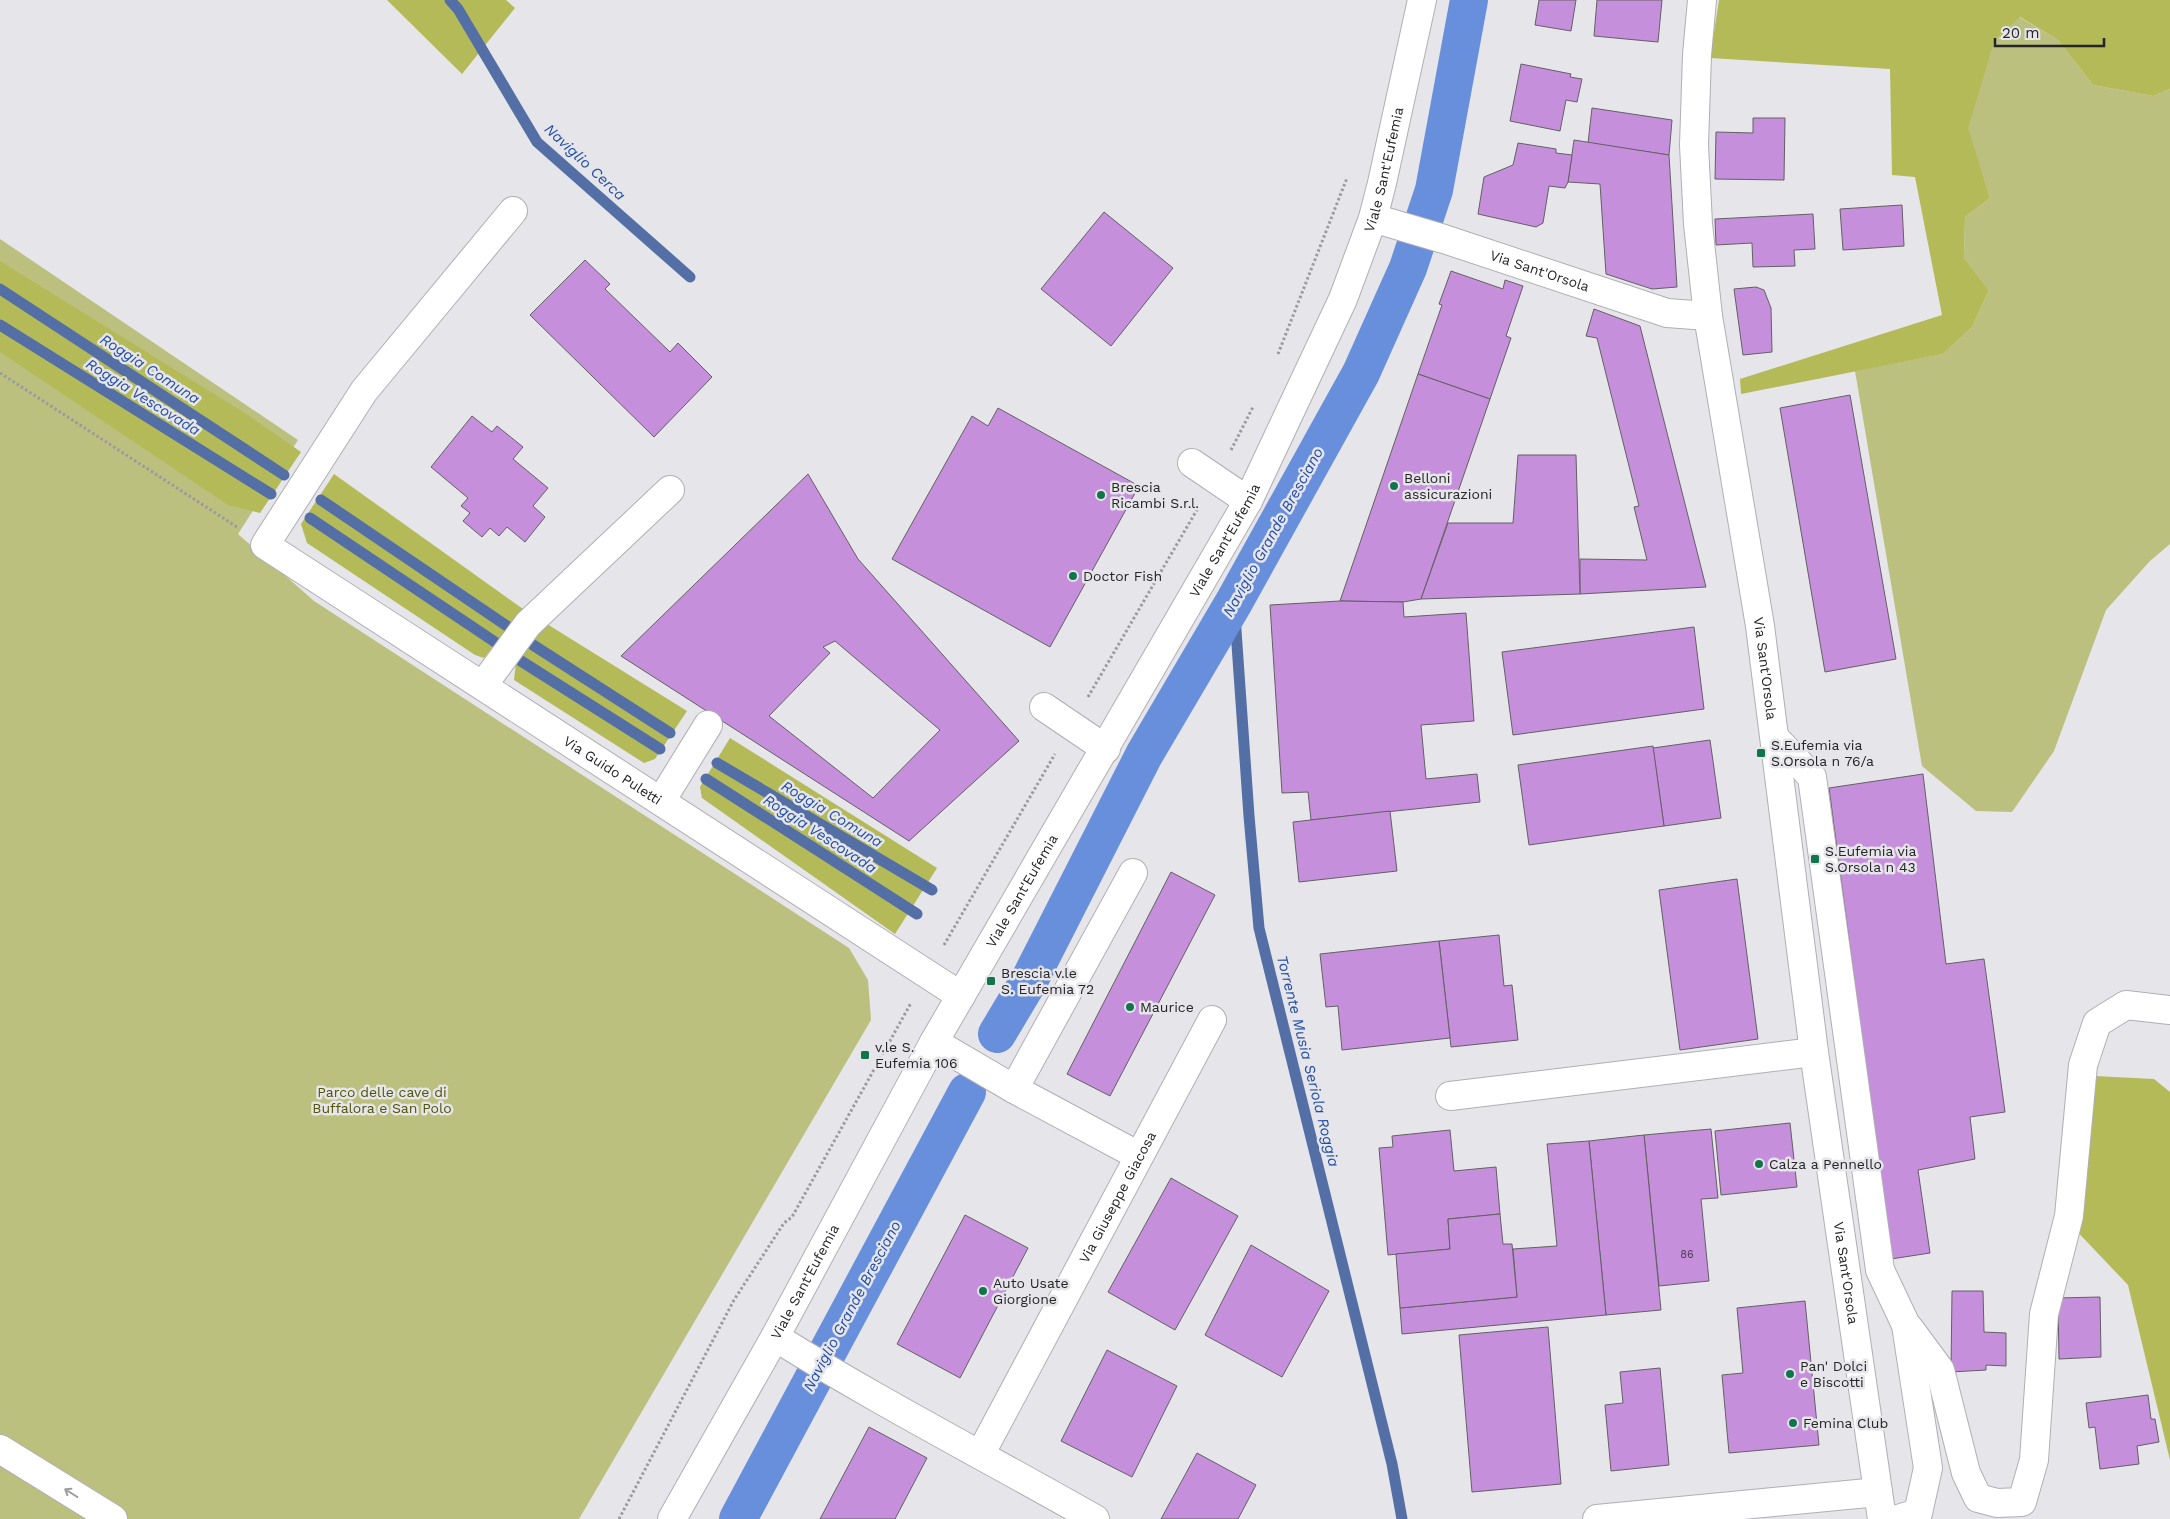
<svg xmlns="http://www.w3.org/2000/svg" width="2170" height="1519" viewBox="0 0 2170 1519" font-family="'Work Sans',sans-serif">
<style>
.green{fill:#bbc07f}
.forest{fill:#b4ba58}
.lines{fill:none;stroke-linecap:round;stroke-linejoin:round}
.stream{stroke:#536fa5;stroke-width:11}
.canal{stroke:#678fdb;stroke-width:38}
.building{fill:#c68fdb;stroke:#636064;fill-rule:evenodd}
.minor-casing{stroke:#afafb4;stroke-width:30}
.major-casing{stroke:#afafb4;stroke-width:30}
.path{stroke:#9b9b9f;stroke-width:3;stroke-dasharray:2.5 2.5;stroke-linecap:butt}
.minor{stroke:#fff;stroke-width:28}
.major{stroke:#fff;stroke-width:28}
.oneway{stroke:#9d9d9e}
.poi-dot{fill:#12744b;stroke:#e5e5ea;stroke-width:2}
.labels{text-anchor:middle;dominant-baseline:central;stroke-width:5;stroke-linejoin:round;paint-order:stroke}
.number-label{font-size:11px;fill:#4d4054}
.street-label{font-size:14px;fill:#252527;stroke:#e5e5ea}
.poi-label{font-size:14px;fill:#252527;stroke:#e5e5ea;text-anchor:start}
.park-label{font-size:14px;fill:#515407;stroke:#e5e5ea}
.water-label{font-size:15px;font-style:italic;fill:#224da6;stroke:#e5e5ea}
</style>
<rect width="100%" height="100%" fill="#e5e5ea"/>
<g class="green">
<path d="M2019,17L2058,40L2093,85L2153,96L2170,89V544L2150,561L2106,610L2054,751L2012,812L1976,811L1922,766L1855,371L1943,354L1972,327L1989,290L1964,258L1965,217L1990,198L1967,128L1995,40Z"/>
<path d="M0,239L298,440L238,534L314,601L849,948L868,980L871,1020L579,1519H0Z"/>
</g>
<g class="forest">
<path d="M387,0H506L515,8L462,74Z"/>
<path d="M1719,0H2170V89L2153,96L2093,85L2058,40L2020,17L1995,40L1968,128L1990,198L1965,217L1964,258L1989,290L1972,327L1943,354L1741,394L1740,379L1942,315L1915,177L1892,175L1890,69L1710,58Z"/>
<path d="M0,261L248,415L301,452L260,513L228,505L0,352Z"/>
<path d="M334,474L523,609L484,658L475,655L307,543L301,524Z"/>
<path d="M547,624L687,711L655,759L644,763L514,680L516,663Z"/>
<path d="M730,738L937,868L895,934L702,798L700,787Z"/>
<path d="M2095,1076L2154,1079L2170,1092V1460L2128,1285L2071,1225Z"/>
</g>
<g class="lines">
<g class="stream">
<path d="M450,0L458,9L537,142L690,277"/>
<path d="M0,289L284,475"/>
<path d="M0,325L271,494"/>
<path d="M321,500L507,626"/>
<path d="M310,518L495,642"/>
<path d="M1234,602L1249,816L1259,928L1392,1464L1402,1519"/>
<path d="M533,645L670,733"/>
<path d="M521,661L660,749"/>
<path d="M717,763L932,890"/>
<path d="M706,779L917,914"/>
</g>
<g class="canal">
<path d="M997,1034L1031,977L1144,755L1234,602L1361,373L1408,268L1434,190L1469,0"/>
<path d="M738,1519L967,1092"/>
</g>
</g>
<g class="building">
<path d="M1539,0H1576L1571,31L1535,25Z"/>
<path d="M1597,0H1662L1658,42L1594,36Z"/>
<path d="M1521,64L1571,74L1570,77L1582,79L1577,102L1566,100L1560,131L1510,121Z"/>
<path d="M1592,108L1672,120L1669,155L1588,143Z"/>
<path d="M1753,118H1785L1784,180L1715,179L1716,132L1753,133Z"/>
<path d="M1574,140L1669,155L1677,287L1652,289L1606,274L1600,184L1568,182Z"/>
<path d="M1518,143L1556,149V153L1572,155L1568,182L1565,188L1549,186L1543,223L1536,227L1478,214L1484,177L1513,165Z"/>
<path d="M1902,205L1904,246L1843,250L1840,209Z"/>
<path d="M1104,212L1173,268L1111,346L1041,289Z"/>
<path d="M1813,214L1815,249L1794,250L1795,266L1753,267L1752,243L1716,245L1715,219Z"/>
<path d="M585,260L610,284L605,289L670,352L678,343L712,377L654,437L530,315Z"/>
<path d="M1451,271L1503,289L1505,280L1523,286L1506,336L1511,338L1490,399L1418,374L1442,305L1439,304Z"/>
<path d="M1756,287L1764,290L1771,308L1772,352L1743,355L1734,289Z"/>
<path d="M1594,309L1640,326L1706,587L1580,594V559L1647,560L1634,507L1639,506L1597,338L1586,336Z"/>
<path d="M1418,374L1490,399L1421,599L1403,602L1340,601Z"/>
<path d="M1850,395L1896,659L1825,672L1780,408Z"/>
<path d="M998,408L1139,486L1050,647L892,559L972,416L988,426Z"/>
<path d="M472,416L492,432L497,426L523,447L513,459L548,488L533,506L545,517L525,542L507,527L499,536L490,528L482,537L463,521L470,513L461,506L468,498L431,467Z"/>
<path d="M1518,455H1576L1580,594L1421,599L1448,523H1513Z"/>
<path d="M808,474L858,559L1019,741L909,841L621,656ZM835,641L940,730L873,798L769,716L830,653L823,647Z"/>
<path d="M1340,601L1403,602L1404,617L1466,613L1474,721L1421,725L1426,779L1477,774L1480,802L1311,820L1308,792L1282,793L1270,605Z"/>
<path d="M1694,627L1704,709L1513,735L1502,652Z"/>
<path d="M1710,740L1721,818L1664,826L1653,748Z"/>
<path d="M1653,746L1664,826L1529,845L1518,765Z"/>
<path d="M1923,774L1946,964L1984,959L2005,1112L1970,1117L1975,1159L1918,1170L1930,1253L1891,1259L1829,788Z"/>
<path d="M1390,811L1397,871L1299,882L1293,822Z"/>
<path d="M1171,872L1215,895L1110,1096L1067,1074Z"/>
<path d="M1737,879L1758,1039L1680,1050L1659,890Z"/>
<path d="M1499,935L1504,986L1512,985L1518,1040L1451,1047L1439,941Z"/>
<path d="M1439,941L1450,1038L1342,1050L1338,1006L1326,1007L1320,954Z"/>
<path d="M1790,1123L1797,1187L1721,1195L1715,1131Z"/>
<path d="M1711,1129L1718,1198L1701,1199L1709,1281L1659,1286L1644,1135Z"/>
<path d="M1450,1130L1454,1171L1496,1167L1500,1214L1448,1219L1450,1249L1388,1255L1379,1148L1393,1147L1392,1136Z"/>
<path d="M1644,1135L1661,1310L1606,1315L1589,1141Z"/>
<path d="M1589,1141L1606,1315L1402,1334L1400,1308L1517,1297L1513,1249L1557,1246L1547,1144Z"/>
<path d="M1171,1178L1238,1216L1175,1330L1108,1292Z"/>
<path d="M1500,1214L1503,1244H1512L1517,1297L1400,1308L1396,1254L1450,1249L1448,1219Z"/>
<path d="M965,1215L1028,1248L960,1378L897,1344Z"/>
<path d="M1251,1245L1329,1291L1282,1377L1205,1335Z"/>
<path d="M1952,1291H1983L1984,1332L2006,1333V1366L1986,1365V1370L1951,1372Z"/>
<path d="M2100,1297L2101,1357L2059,1359L2058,1298Z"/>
<path d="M1805,1301L1819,1445L1729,1453L1722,1375L1743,1373L1737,1308Z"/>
<path d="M1548,1327L1561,1484L1472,1492L1459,1335Z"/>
<path d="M1107,1350L1177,1386L1132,1477L1061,1441Z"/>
<path d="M1660,1368L1669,1465L1611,1471L1605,1405L1623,1403L1620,1372Z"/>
<path d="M2148,1395L2151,1419H2155L2159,1442L2137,1446L2139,1464L2100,1469L2095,1427L2089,1428L2086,1403Z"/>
<path d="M869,1427L927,1458L895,1519H820Z"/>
<path d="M1197,1453L1256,1485L1238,1519H1161Z"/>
</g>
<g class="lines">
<g class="minor-casing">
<g id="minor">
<path id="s1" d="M1702,0L1697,55L1694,145L1698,224L1708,316L1760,626L1814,1052L1882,1519"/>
<path id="s2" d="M513,211L364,391L265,545L961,996"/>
<path id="s3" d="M1373,218L1444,239L1667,313L1708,316"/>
<path d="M1192,463L1248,501"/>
<path d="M483,685L528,624L670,490"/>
<path d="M1044,707L1106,749"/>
<path d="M1775,738L1812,777L1880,1270L1906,1325L1928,1468L1918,1513L1898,1519"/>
<path d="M661,801L708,725"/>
<path d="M934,1042L1014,1089L1139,1156"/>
<path d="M1014,1089L1133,873"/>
<path d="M1450,1096L1814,1052"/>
<path d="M1909,1328L1940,1370L1966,1473L1978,1498L1997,1503L2022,1502L2034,1460L2044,1314L2069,1216L2083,1065L2097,1023L2126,1005L2170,1010"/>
<path d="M775,1337C879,1402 988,1458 1095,1519"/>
<path id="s4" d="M981,1453L1212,1020"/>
<path d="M1597,1519L1878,1492"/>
</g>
</g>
<g class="major-casing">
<g id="major">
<path d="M0,1449L113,1519"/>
<path id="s5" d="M672,1519L775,1337L934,1042L1248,501L1343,299L1373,218L1382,183L1422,0"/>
</g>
</g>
<g class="path">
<path d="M1278,354L1347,178"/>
<path d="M0,373L237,527"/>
<path d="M1231,450L1253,407"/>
<path d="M1088,697L1198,508"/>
<path d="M944,945L1055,754"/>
<path d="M619,1519L734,1300L784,1223L792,1217L911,1003"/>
</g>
<use href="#minor" class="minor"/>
<use href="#major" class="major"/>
</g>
<defs><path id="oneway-shaft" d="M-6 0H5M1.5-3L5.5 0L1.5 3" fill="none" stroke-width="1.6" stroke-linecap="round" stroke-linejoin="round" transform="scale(1.25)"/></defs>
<use class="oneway" href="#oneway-shaft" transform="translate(71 1493) rotate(-148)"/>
<g class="poi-dot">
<circle cx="1394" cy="486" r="5"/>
<circle cx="1101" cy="495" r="5"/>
<circle cx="1073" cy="576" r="5"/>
<rect x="1756" y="748" width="10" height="10" rx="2.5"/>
<rect x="1810" y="854" width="10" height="10" rx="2.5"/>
<rect x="986" y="976" width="10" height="10" rx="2.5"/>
<circle cx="1130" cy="1007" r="5"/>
<rect x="860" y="1050" width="10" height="10" rx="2.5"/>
<circle cx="1759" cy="1164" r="5"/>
<circle cx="983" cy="1291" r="5"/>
<circle cx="1790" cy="1374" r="5"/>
<circle cx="1793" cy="1423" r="5"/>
</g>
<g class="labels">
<g class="number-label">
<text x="1687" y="1254">86</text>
</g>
<g class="street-label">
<text stroke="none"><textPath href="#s5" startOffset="1529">Viale Sant'Eufemia</textPath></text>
<text stroke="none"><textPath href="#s3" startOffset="175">Via Sant'Orsola</textPath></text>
<text stroke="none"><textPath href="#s5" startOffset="1124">Viale Sant'Eufemia</textPath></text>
<text stroke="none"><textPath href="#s1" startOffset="674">Via Sant'Orsola</textPath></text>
<text stroke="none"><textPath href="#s2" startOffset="831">Via Guido Puletti</textPath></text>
<text stroke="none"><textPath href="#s5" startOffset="719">Viale Sant'Eufemia</textPath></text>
<text stroke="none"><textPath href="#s4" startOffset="290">Via Giuseppe Giacosa</textPath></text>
<text stroke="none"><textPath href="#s1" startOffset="1284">Via Sant'Orsola</textPath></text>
<text stroke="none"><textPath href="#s5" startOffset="272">Viale Sant'Eufemia</textPath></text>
</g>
<g class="poi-label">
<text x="1404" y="478">Belloni<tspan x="1404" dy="16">assicurazioni</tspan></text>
<text x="1111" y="487">Brescia<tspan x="1111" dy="16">Ricambi S.r.l.</tspan></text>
<text x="1083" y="576">Doctor Fish</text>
<text x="1771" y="745">S.Eufemia via<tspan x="1771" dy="16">S.Orsola n 76/a</tspan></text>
<text x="1825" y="851">S.Eufemia via<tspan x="1825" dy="16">S.Orsola n 43</tspan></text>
<text x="1001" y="973">Brescia v.le<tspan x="1001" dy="16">S. Eufemia 72</tspan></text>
<text x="1140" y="1007">Maurice</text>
<text x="875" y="1047">v.le S.<tspan x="875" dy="16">Eufemia 106</tspan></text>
<text x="1769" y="1164">Calza a Pennello</text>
<text x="993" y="1283">Auto Usate<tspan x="993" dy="16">Giorgione</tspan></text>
<text x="1800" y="1366">Pan' Dolci<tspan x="1800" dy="16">e Biscotti</tspan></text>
<text x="1803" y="1423">Femina Club</text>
</g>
<g class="park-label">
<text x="382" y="1092">Parco delle cave di<tspan x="382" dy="16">Buffalora e San Polo</tspan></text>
</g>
<g class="water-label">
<text transform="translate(585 162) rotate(43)">Naviglio Cerca</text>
<text transform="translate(150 369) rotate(33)">Roggia Comuna</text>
<text transform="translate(143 397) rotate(32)">Roggia Vescovada</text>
<text transform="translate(1273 532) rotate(-61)">Naviglio Grande Bresciano</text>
<text transform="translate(832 814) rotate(31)">Roggia Comuna</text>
<text transform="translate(820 834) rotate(33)">Roggia Vescovada</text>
<text transform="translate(1308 1061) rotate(76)">Torrente Musia Seriola Roggia</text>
<text transform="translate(852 1306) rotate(-62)">Naviglio Grande Bresciano</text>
</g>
</g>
<path d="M1995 38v8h109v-8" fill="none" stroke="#252527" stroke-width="2.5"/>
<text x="2002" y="38" font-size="15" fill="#252527" stroke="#e5e5ea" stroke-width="4" paint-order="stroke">20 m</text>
</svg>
